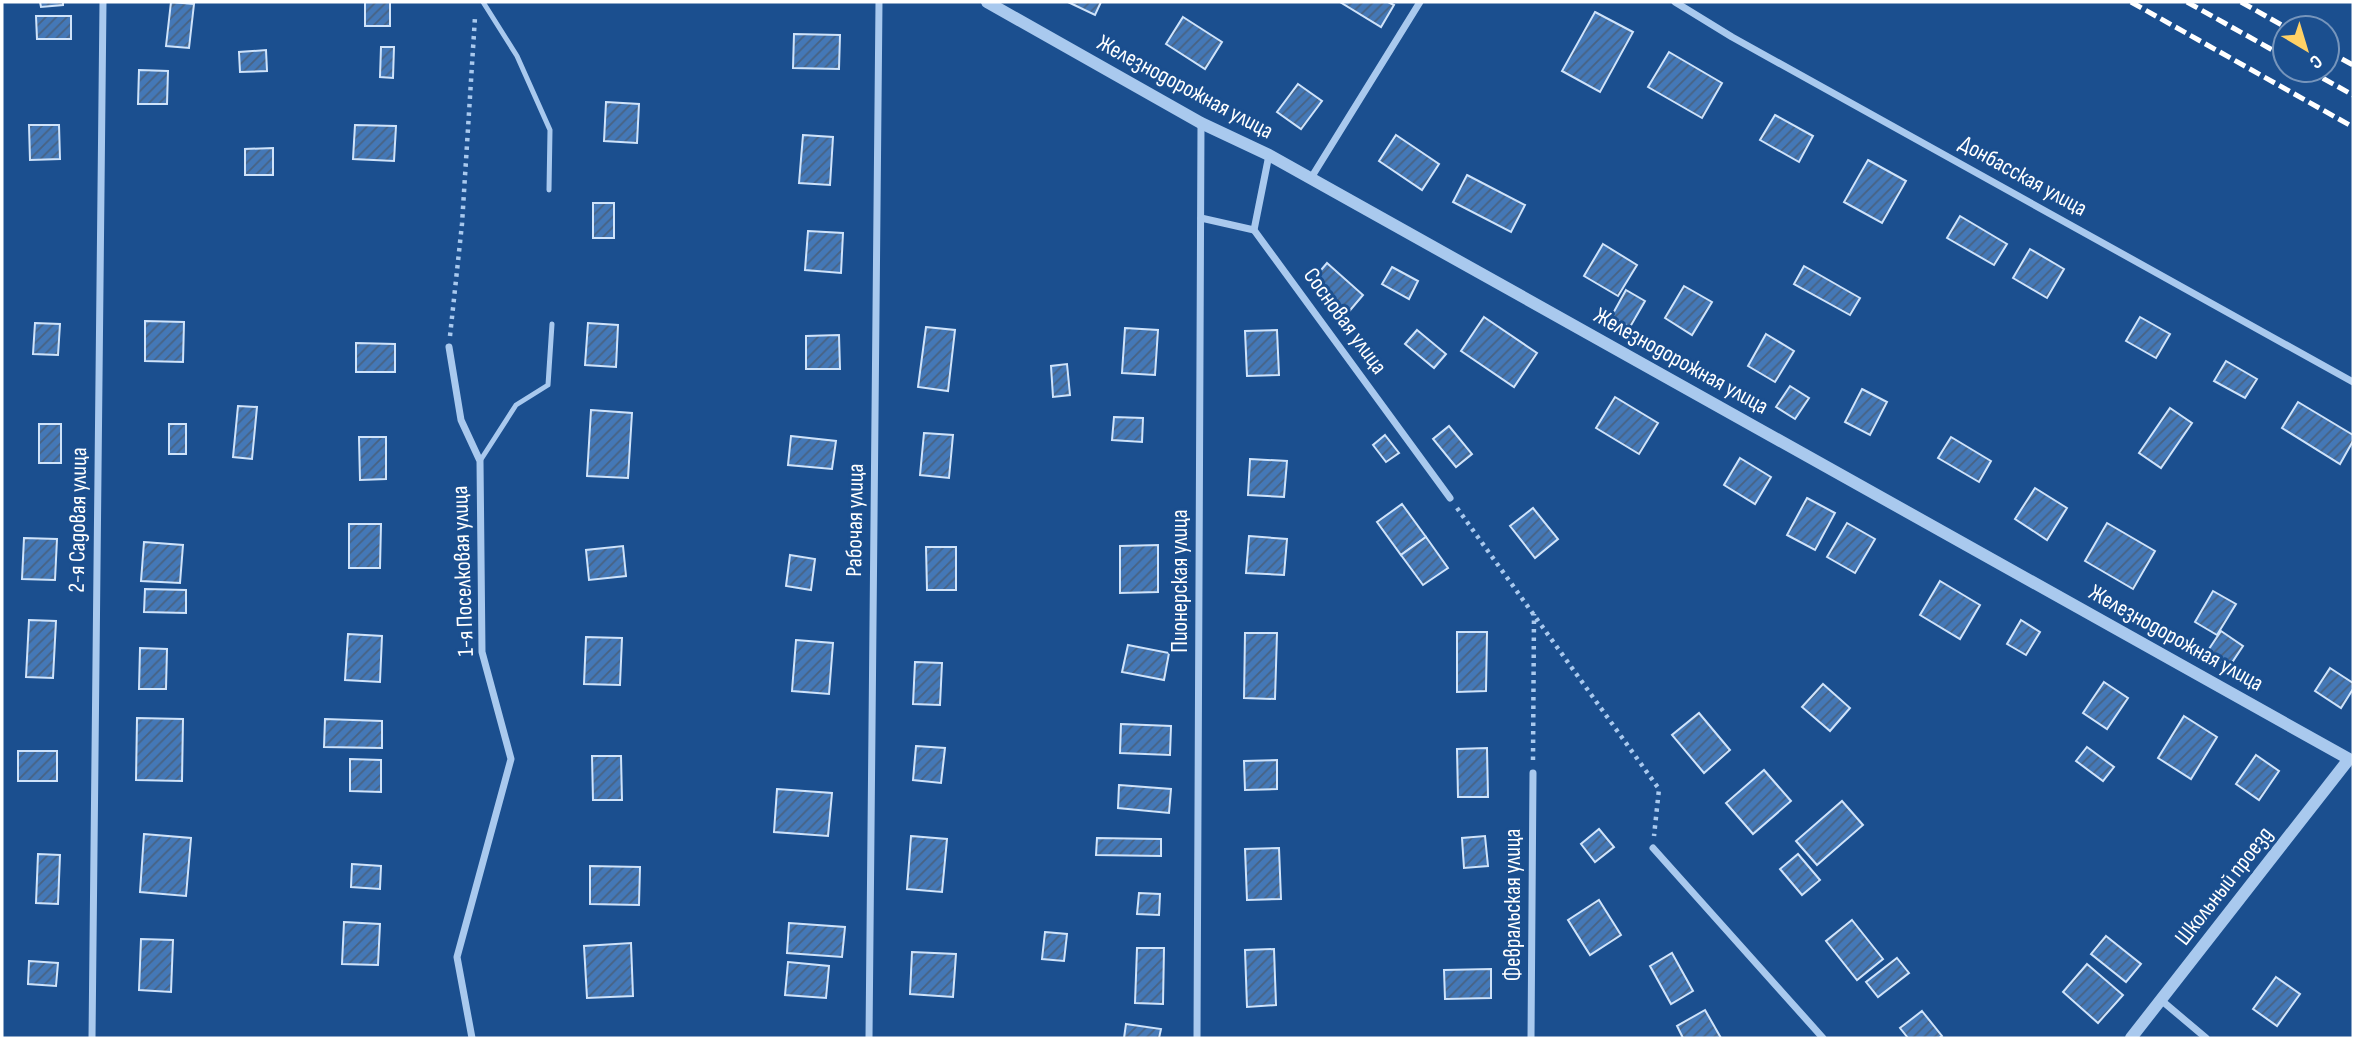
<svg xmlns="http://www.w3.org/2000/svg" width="2355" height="1040" viewBox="0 0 2355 1040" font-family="'Sofia Sans Condensed',sans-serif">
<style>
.building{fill:url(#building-hatch);stroke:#cfe3fa;stroke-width:2}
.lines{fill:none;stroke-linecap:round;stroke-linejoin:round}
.path{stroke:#a9c9ee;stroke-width:4.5;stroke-dasharray:3.5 5;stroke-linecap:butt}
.service{stroke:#a9c9ee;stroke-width:5}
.minor{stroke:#a9c9ee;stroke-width:7}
.tertiary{stroke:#a9c9ee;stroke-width:12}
.rail{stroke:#fff;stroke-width:5;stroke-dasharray:12 5;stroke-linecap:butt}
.labels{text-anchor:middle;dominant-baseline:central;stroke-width:6;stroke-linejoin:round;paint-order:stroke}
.street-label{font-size:23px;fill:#fff;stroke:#1b4f8f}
</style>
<defs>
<pattern id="building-hatch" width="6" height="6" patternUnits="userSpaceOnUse" patternTransform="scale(1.75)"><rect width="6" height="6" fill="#4478b7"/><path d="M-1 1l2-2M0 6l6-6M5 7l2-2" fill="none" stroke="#486282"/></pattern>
</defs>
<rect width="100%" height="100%" fill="#1b4f8f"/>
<g class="building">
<path d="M40,2H63V5L41,7Z"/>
<path d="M171,2L194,4L189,48L166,46Z"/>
<rect x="365" y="2" width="25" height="24"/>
<path d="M1068,2H1101L1095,15Z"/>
<path d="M1340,2H1388L1394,5L1381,27Z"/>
<path d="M1595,12L1633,32L1600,92L1562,71Z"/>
<path d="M36,16H71V39H37Z"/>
<path d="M1183,17L1222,42L1205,69L1166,44Z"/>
<path d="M794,34L840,35L839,69L793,68Z"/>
<path d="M381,47H394L393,78L380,77Z"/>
<path d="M266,50L267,71L240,72L239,52Z"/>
<path d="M1669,52L1722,83L1702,118L1648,87Z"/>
<path d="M139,70L168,71L167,104H138Z"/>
<path d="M1298,84L1322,101L1301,129L1277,112Z"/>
<path d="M606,102L639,104L637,143L604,141Z"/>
<path d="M1775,115L1813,136L1799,162L1760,140Z"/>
<path d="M29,125H59L60,159L30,160Z"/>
<path d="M355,125L396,126L394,161L353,159Z"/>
<path d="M803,135L833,137L830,185L799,183Z"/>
<path d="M1396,135L1439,164L1422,190L1379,161Z"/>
<path d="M273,148V175H245V149Z"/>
<path d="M1868,160L1906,181L1882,223L1844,202Z"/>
<path d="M1467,175L1525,205L1511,232L1453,202Z"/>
<rect x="593" y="203" width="21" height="35"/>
<path d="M1960,216L2007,244L1994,265L1947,238Z"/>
<path d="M808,231L843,233L841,273L805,270Z"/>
<path d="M1603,244L1637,265L1618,296L1584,276Z"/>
<path d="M2030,249L2064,269L2047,298L2013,278Z"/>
<path d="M1327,263L1363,295L1346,315L1310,283Z"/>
<path d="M1804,266L1860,298L1850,315L1794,284Z"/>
<path d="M1392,267L1418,281L1409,299L1382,284Z"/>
<path d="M1684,286L1712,302L1692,335L1665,318Z"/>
<path d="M1626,290L1645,301L1630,327L1611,317Z"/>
<path d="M1484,317L1537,353L1514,387L1461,351Z"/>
<path d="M2140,317L2170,334L2156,358L2126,341Z"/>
<path d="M145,321L184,322L183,362L145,361Z"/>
<path d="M35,323L60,324L58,355L33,354Z"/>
<path d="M588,323L618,325L616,367L585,365Z"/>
<path d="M926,327L955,330L948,391L918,387Z"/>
<path d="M1125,328L1158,330L1155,375L1122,373Z"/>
<path d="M1277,330L1279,375L1247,376L1245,331Z"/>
<path d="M1417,330L1446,354L1434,368L1405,344Z"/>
<path d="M1766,334L1794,351L1775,382L1748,366Z"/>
<path d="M839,335L840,369H806V336Z"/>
<path d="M356,343L395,344V372H356Z"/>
<path d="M2226,361L2257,379L2245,398L2214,381Z"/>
<path d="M1067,364L1070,395L1053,397L1051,366Z"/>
<path d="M1790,386L1809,398L1795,419L1776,407Z"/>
<path d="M1862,389L1887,402L1870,435L1845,422Z"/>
<path d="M1615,397L1658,423L1639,454L1596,428Z"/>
<path d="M2298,402L2353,435V441L2340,464L2282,428Z"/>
<path d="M238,406L257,407L252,459L233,457Z"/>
<path d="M2170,408L2192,423L2161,468L2139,453Z"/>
<path d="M591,410L632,413L628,478L587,476Z"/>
<path d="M1114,417L1143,418L1142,442L1112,440Z"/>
<rect x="39" y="424" width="22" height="39"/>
<rect x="169" y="424" width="17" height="30"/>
<path d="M1449,426L1472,454L1456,467L1433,439Z"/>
<path d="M924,433L953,435L949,478L920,475Z"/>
<path d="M1385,435L1399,453L1386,462L1373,445Z"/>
<path d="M791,436L836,441L832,469L788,465Z"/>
<path d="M359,437H386V479L360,480Z"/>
<path d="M1951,437L1991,461L1979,482L1938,458Z"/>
<path d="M1740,458L1771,477L1755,504L1724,485Z"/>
<path d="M1250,459L1287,461L1284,497L1248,495Z"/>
<path d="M2035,488L2067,508L2047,540L2015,519Z"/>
<path d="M1807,498L1835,513L1815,550L1787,535Z"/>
<path d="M1402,504L1426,537L1401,555L1377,522Z"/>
<path d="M1533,508L1558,539L1535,558L1510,526Z"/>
<path d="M1847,523L1875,539L1855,573L1827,557Z"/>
<path d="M2107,523L2155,551L2133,589L2085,561Z"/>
<path d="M349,524H381L380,568H349Z"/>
<path d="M1249,536L1287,539L1284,575L1246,573Z"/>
<path d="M1426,537L1448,568L1423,585L1401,555Z"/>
<path d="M24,538L57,539L55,580L22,579Z"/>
<path d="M144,542L183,545L180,583L141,581Z"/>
<path d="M1158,545V592L1120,593V546Z"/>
<path d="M623,546L626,576L589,580L586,550Z"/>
<path d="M926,547H956V590H927Z"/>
<path d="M790,555L815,559L811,590L786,586Z"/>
<path d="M1940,581L1980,605L1960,639L1920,615Z"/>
<path d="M145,589L186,590V613L144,612Z"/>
<path d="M2213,591L2236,604L2217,635L2195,622Z"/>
<path d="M29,620L56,621L53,678L26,677Z"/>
<path d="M2021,620L2040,632L2026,655L2007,644Z"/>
<path d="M2221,631L2243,646L2229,667L2207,652Z"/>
<path d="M1457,632H1487L1486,691L1457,692Z"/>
<path d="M1245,633H1277L1275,699L1244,698Z"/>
<path d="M348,634L382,636L380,682L345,680Z"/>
<path d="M586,637L622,638L620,685L584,684Z"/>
<path d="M796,640L833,643L829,694L792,691Z"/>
<path d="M1128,645L1169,653L1164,680L1122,672Z"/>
<path d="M140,648L167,649L166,689H139Z"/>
<path d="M915,662L942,663L940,705L913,704Z"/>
<path d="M2330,668L2353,683V689L2341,708L2315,691Z"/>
<path d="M2104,682L2128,698L2107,729L2083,713Z"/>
<path d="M1823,684L1850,708L1830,731L1802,707Z"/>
<path d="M1699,713L1730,750L1704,773L1672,735Z"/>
<path d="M2184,716L2217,737L2191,779L2158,758Z"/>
<path d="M137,718L183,719L182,781L136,780Z"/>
<path d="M325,719L382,721V748L324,747Z"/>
<path d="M1121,724L1171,726L1170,755L1120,753Z"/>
<path d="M916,746L945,748L941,783L913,780Z"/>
<path d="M2087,747L2114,767L2103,781L2076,761Z"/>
<path d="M1487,748L1488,797H1458L1457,749Z"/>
<rect x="18" y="751" width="39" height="30"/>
<path d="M2256,755L2279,771L2259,800L2236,784Z"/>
<path d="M592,756H621L622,800H593Z"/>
<path d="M350,759L381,760V792L350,791Z"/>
<path d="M1277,760V789L1245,790L1244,761Z"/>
<path d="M1764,770L1791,801L1753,834L1726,803Z"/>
<path d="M1119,785L1171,789L1169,813L1118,808Z"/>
<path d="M777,789L832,793L828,836L774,832Z"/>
<path d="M1842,801L1863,825L1817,865L1796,841Z"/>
<path d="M1599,829L1614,847L1595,862L1581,844Z"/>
<path d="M144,834L191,838L186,896L140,892Z"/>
<path d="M911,836L947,839L942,892L907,889Z"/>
<path d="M1485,836L1488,866L1464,868L1462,838Z"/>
<path d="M1097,838L1161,839V856L1096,855Z"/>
<path d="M1279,848L1281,899L1247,900L1245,849Z"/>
<path d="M38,854L60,855L58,904L36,903Z"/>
<path d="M1798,854L1820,880L1802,895L1780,869Z"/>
<path d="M352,864L381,866L380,889L351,887Z"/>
<path d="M590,866L640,867L639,905L590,904Z"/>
<path d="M1139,893L1160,894L1159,915L1137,914Z"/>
<path d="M1599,900L1621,935L1590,955L1568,920Z"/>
<path d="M1852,920L1883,959L1857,980L1826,941Z"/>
<path d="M344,922L380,924L378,965L342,964Z"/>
<path d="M789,923L845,927L842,957L787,953Z"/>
<path d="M1045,932L1067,934L1064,961L1042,959Z"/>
<path d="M2106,936L2141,964L2126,982L2091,954Z"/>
<path d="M141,939L173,940L171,992L139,990Z"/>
<path d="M631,943L633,996L587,998L584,946Z"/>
<path d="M1137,948H1164L1163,1004L1135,1003Z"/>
<path d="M1274,949L1276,1005L1247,1007L1245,950Z"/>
<path d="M912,952L956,954L953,997L910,994Z"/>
<path d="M1672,953L1693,991L1671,1004L1650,966Z"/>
<path d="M1897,958L1909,973L1878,997L1866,982Z"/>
<path d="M29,961L58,963L56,986L28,984Z"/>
<path d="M788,962L829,966L826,998L785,995Z"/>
<path d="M2087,964L2123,995L2098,1023L2063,992Z"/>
<path d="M1491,969V998L1445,999L1444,970Z"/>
<path d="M2276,977L2300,994L2277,1026L2253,1009Z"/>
<path d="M1705,1010L1721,1038H1683L1677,1026Z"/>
<path d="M1922,1011L1942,1036L1939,1038H1908L1900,1028Z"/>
<path d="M1126,1024L1161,1029L1159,1038H1124Z"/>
</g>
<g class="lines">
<g class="path">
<path d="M450,336L462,224L475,17"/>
<path d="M1457,508L1659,789L1654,836"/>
<path d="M1533,760L1534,614"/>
</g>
<g class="service">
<path d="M483,2L517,56L550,130L549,190"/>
<path d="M480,461L516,405L548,385L552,324"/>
</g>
<g class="minor">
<path d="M1675,2L1732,37L2353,382"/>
<path d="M1269,155L1254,230L1450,498"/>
<path d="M1311,178L1420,2"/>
<path d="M1201,218L1254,230"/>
<path d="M449,347L461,420L480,461L482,652L511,759L457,957L472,1038"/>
<path d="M1653,848L1823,1038"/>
<path d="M2161,1000L2206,1038"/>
<path d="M92,1038L103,2"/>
<path d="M869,1038L879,2"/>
<path d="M1197,1038L1201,123"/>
<path d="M1531,1038L1533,773"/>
</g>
<path class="tertiary" d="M987,2L1201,123L1269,155L2349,759L2131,1038"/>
<g class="rail">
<path d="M2131,2L2353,127"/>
<path d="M2187,2L2285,57"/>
<path d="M2241,2L2287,28"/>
<path d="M2327,51L2353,65"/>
<path d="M2308,70L2353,95"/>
</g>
</g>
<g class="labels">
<g class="street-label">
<text transform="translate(1185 87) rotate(28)">Железнодорожная улица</text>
<text transform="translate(2023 176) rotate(29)">Донбасская улица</text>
<text transform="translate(1345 321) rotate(54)">Сосновая улица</text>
<text transform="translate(1681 361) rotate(29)">Железнодорожная улица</text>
<text transform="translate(78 520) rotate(-89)">2-я Садовая улица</text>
<text transform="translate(855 520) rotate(-89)">Рабочая улица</text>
<text transform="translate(463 571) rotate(-92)">1-я Поселковая улица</text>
<text transform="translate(1180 581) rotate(-90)">Пионерская улица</text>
<text transform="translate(2176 638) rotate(29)">Железнодорожная улица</text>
<text transform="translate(2224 886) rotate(-52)">Школьный проезд</text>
<text transform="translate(1513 905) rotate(-90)">Февральская улица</text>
</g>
</g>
<rect width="2355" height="1040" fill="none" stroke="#ffffff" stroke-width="7"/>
<g transform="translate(2306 49) rotate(142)"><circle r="33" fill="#1b4f8f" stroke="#7695bc" stroke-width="2"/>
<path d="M0-5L12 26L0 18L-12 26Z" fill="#ffd166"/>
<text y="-10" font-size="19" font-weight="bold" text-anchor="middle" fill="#ffffff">С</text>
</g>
</svg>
